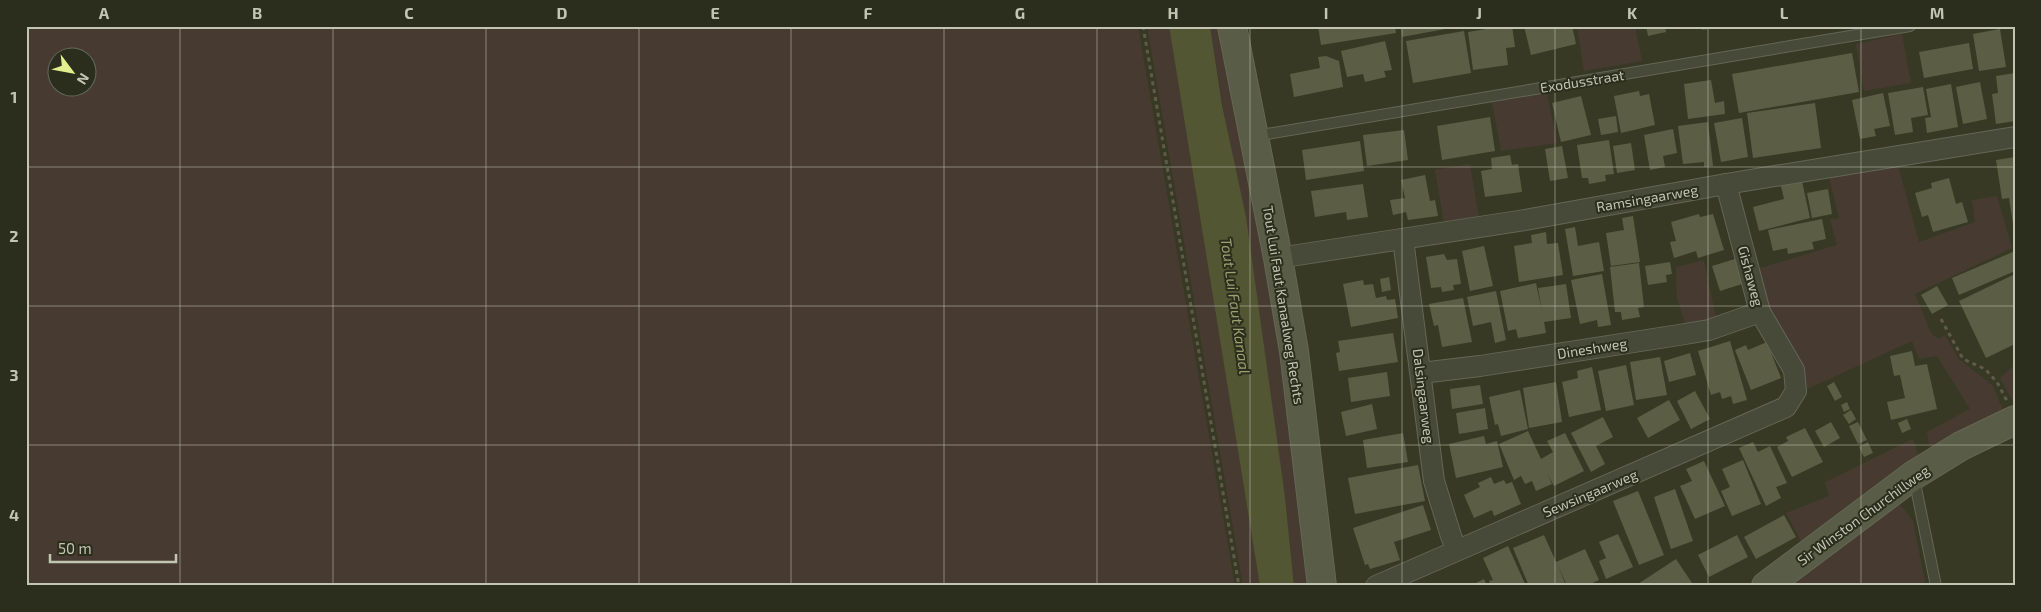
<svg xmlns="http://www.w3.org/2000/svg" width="2041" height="612" viewBox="0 0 2041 612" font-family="'Exo 2',sans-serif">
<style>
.green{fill:#473b31;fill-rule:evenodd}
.water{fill:#525632}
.building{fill:#5b5e45}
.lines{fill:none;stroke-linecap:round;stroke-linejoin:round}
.lane-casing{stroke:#656756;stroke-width:12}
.street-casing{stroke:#656756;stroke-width:22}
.secondary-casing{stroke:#656756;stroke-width:30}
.path{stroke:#605a4d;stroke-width:3;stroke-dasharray:4 4;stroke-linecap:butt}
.lane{stroke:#474a38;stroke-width:10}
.street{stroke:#474a38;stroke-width:20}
.secondary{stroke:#595c46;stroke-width:28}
.grid{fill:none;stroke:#c3c5b3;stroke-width:1;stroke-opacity:0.55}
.labels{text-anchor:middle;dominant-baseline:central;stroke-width:4;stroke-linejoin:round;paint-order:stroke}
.street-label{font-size:14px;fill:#c3c5b3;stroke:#2c2e1d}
.water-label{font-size:15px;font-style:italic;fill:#9ca26e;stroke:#2c2e1d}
.neatline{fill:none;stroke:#c3c5b3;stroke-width:2}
.grid-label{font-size:16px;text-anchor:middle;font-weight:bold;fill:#c3c5b3}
</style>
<rect width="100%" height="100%" fill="#373924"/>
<g class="green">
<path d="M26,26H1138L1235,586H26ZM58,58H88V88H58Z"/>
<path d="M1147,26H1169L1260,586H1243Z"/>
<path d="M1210,26H1224L1284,336L1313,586H1294L1285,497Z"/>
<path d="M1577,26H1635L1642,61L1584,71Z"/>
<path d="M1902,34L1911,83L1864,91L1856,44Z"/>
<path d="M1547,93L1557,143L1501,151L1492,102Z"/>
<path d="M1897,162L1919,242L1975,222L1972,200L1997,196L2012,248L1915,294L1931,333L1938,339L1945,335L1959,359L1993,386L2004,412L1972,425L1930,452L1927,432L1970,409L1937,356L1919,359L1912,341L1803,391L1766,309L1757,269L1837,245L1830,219L1839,218L1829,177Z"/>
<path d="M1470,164L1479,218L1444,224L1435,170Z"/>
<path d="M1704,260L1716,318L1686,326L1677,298L1676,267Z"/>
<path d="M2015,364V405L2000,378Z"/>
<path d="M1913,439L1919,458L1802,543L1786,513L1829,496L1825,482Z"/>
<path d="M1899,503L1913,521L1926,586H1784Z"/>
</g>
<path class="water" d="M1169,26H1210L1222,105L1246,217L1285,497L1294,586H1260Z"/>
<g class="building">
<path d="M1318,26H1395L1396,33L1321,45Z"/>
<path d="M1401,26H1456V27L1402,37Z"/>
<path d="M1504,26H1512L1515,47L1506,48L1508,65L1473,70L1468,32Z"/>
<path d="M1524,26H1572L1576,44L1531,55Z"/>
<path d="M1646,26H1665L1666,32L1648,36Z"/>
<path d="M1702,26H1719L1720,27L1702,30Z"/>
<path d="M2000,29L2006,67L1979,71L1973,34Z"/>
<path d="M1464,31L1471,73L1413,83L1406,41Z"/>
<path d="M1385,41L1392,70L1384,71L1386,77L1365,82L1363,74L1347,77L1341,51Z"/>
<path d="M1969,43L1973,69L1924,78L1919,52Z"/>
<path d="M1852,53L1859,92L1739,113L1732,74Z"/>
<path d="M1326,56L1339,61L1343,87L1294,97L1290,74L1320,68L1318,57Z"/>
<path d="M2015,73V121L1996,124L1992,94L1998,93L1996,76Z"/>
<path d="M1711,80L1715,103L1724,101L1725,114L1688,119L1684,84Z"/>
<path d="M1980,82L1987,119L1963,124L1956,87Z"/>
<path d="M1951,84L1958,127L1927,133L1925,118L1931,117L1926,89Z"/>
<path d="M1923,87L1928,115L1911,118L1913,132L1895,135L1888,93Z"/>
<path d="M1639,91L1640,96L1649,94L1655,125L1621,133L1614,96Z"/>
<path d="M1883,93L1890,126L1874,129L1876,136L1860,139L1852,100Z"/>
<path d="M1581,96L1591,135L1561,142L1552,103Z"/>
<path d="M1815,103L1821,148L1753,158L1747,113Z"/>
<path d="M1616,116L1618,132L1601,135L1598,119Z"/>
<path d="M1490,117L1495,151L1442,160L1437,126Z"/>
<path d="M1742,118L1748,157L1721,162L1714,123Z"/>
<path d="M1708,122L1713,166L1704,167V162L1683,164L1678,126Z"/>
<path d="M1673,129L1677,153L1663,156L1665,167L1650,170L1644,135Z"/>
<path d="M1404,130L1408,160L1367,166L1363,135Z"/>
<path d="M1609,140L1614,174L1605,175L1606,181L1589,184L1588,178H1582L1577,145Z"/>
<path d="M1360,141L1364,171L1306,180L1302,150Z"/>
<path d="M1631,143L1635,170L1617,173L1613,146Z"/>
<path d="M1562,146L1568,178L1550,181L1545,149Z"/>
<path d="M1510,155L1512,165L1518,164L1522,192L1485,197L1481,171L1492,169L1491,158Z"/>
<path d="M2015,157V223L2013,224L2009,198L2002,199L1996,160Z"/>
<path d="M1425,175L1430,201L1435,200L1438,216L1408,220L1406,212L1393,215L1390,200L1405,198L1401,180Z"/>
<path d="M1949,178L1956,204L1962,202L1968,222L1933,232L1928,215L1922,217L1915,193L1932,188L1931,183Z"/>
<path d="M1802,181L1810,218L1759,231L1753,207L1784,199L1781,186Z"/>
<path d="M1363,184L1368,217L1347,220L1346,212L1315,217L1311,191Z"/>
<path d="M1828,189L1832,214L1812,218L1807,193Z"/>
<path d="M1699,214L1700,217L1713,214L1724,250L1698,258L1696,251L1674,258L1670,242L1676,241L1671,222Z"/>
<path d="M1633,216L1640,262L1611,266L1606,233L1624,230L1622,218Z"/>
<path d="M1822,219L1826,239L1812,242L1814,249L1788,254L1787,248L1773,251L1768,230Z"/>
<path d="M1575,227L1578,246L1599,242L1604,271L1573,276L1565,229Z"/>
<path d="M1546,232L1547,244L1558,243L1563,275L1519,282L1514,246L1532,243L1531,235Z"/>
<path d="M1484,246L1493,286L1470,291L1462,251Z"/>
<path d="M2015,251V271L1959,295L1952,278Z"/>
<path d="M1444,254L1447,260L1457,259L1461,284L1453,285L1454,290L1442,292L1441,287L1431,288L1426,257Z"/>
<path d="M1735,259L1742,284L1720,291L1712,266Z"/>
<path d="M1670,262L1672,274L1666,275L1667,282L1648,285L1645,266Z"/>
<path d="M1639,263L1644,307L1638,308L1640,317L1622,320L1621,312H1615L1610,267Z"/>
<path d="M1602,274L1611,325L1598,327L1597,320L1580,324L1571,280Z"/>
<path d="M2015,274V344L1986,358L1959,301Z"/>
<path d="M1389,277L1391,290L1382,292L1380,279Z"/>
<path d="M1363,280L1364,285L1373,284L1376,298L1386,296L1387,300L1395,299L1398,318L1351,327L1343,284Z"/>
<path d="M1536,283L1542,312L1538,288L1566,284L1571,318L1544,322L1546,333L1518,338L1516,329L1508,331L1500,291Z"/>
<path d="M1937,286L1948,305L1932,314L1921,295Z"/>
<path d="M1496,291L1506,340L1495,343L1491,322L1473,326L1467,297Z"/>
<path d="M1463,298L1472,342L1442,347L1438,325L1434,326L1429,304Z"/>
<path d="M1393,333L1398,362L1339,371L1336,353L1340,352L1338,341Z"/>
<path d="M1730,341L1747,400L1733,404L1731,396L1722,399L1720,392L1711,395L1698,351Z"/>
<path d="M1767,342L1781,378L1751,390L1735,350L1746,345L1748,350Z"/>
<path d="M1912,351L1915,366L1927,364L1937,409L1891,420L1887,402L1905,398L1900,375L1894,376L1890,356Z"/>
<path d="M1690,353L1696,375L1669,382L1664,361Z"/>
<path d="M1660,357L1667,395L1636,400L1630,362Z"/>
<path d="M1626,365L1634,405L1606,411L1598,371Z"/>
<path d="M1592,367L1601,410L1569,417L1562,382L1578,378L1577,371Z"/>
<path d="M1387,372L1390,396L1351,402L1348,378Z"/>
<path d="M1556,382L1562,422L1529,428L1523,388Z"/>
<path d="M1834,382L1842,397L1835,401L1827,386Z"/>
<path d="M1480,385L1483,404L1452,409L1450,389Z"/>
<path d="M1520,390L1528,429L1501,436L1498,424L1495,425L1489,397Z"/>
<path d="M1695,391L1710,419L1691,429L1677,401Z"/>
<path d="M1669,400L1680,420L1648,438L1637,418Z"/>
<path d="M1847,402L1850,409L1844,412L1841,405Z"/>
<path d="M1372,404L1377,429L1346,436L1341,412Z"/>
<path d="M1485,408L1488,429L1459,434L1456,413Z"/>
<path d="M1851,410L1856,419L1849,424L1843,415Z"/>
<path d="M1603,417L1613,437L1596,446L1605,464L1591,472L1571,433Z"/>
<path d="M1907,419L1911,429L1902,433L1898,423Z"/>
<path d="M1831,422L1840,438L1824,447L1815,431Z"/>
<path d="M1858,422L1867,440L1858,444L1849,426Z"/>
<path d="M1805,428L1823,462L1792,477L1777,447L1788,441L1786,437Z"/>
<path d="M1528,431L1541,459L1553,452L1547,441L1565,433L1584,471L1554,486L1548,475L1552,484L1536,491L1532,481L1525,484L1521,476L1514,480L1499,444Z"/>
<path d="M1403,433L1408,462L1367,468L1363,440Z"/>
<path d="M1484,436L1486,444L1497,441L1503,467L1456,478L1449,444Z"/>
<path d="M1753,442L1758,452L1770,446L1787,483L1776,487L1781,498L1766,506L1739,448Z"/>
<path d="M1868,442L1873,453L1864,457L1859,447Z"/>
<path d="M1743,460L1761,504L1732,516L1721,491L1730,487L1722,469Z"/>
<path d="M1704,461L1725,506L1695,519L1680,486L1692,481L1686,469Z"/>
<path d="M1418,465L1425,501L1355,514L1348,478Z"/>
<path d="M1491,477L1494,484L1504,480L1506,484L1512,482L1521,504L1494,516L1492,510L1474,518L1464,495L1480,487L1478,483Z"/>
<path d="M1675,489L1693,541L1671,549L1654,497Z"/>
<path d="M1638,491L1664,555L1639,565L1613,501Z"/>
<path d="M1423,505L1431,530L1394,542L1400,560L1370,569L1368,564L1365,565L1353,528Z"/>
<path d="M1784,515L1796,537L1756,559L1744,537Z"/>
<path d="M1618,534L1633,567L1606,579L1599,561L1606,558L1599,542Z"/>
<path d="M1544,535L1556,562L1585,549L1599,580L1586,586H1567L1558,565L1566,586H1529L1513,548Z"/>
<path d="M1737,535L1748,557L1709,577L1698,555Z"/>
<path d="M1508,546L1526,586H1491L1489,581L1493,580L1483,558Z"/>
<path d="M1676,559L1694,586H1635Z"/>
<path d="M1484,579L1487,586H1470Z"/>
</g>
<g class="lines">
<g class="lane-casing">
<g id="lane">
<path d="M1255,136L1910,26"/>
<path d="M1914,478L1936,586"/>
</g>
</g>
<g class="street-casing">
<g id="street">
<path d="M1403,239L1434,481L1451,536L1457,550"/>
<path d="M1278,258L1525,220L1726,184L2015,137"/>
<path d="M1421,373L1480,366L1679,335L1709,330L1760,312"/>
<path d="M1376,586L1786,407L1796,391L1794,370L1760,312L1726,184"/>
</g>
</g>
<g class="secondary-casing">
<g id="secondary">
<path d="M1232,26L1278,258L1294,351L1322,586"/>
<path d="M1766,586L1914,475L1961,446L2015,420"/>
</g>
</g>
<g class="path">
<path d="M1143,26L1239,586"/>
<path d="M1941,319L1963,359L1985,369L1997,382L2007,401"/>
</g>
<use href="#lane" class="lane"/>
<use href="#street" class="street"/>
<use href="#secondary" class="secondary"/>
</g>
<path class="grid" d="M180,26V586M333,26V586M486,26V586M639,26V586M791,26V586M944,26V586M1097,26V586M1250,26V586M1402,26V586M1555,26V586M1708,26V586M1861,26V586M26,167H2015M26,306H2015M26,445H2015"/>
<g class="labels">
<g class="street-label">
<text transform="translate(1582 81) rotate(-9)">Exodusstraat</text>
<text transform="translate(1647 198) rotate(-10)">Ramsingaarweg</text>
<text transform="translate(1751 276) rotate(75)">Gishaweg</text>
<text transform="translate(1284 305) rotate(81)">Tout Lui Faut Kanaalweg Rechts</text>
<text transform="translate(1592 348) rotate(-9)">Dineshweg</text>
<text transform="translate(1424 396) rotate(83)">Dalsingaarweg</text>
<text transform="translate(1590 493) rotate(-23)">Sewsingaarweg</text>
<text transform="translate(1863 515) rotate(-36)">Sir Winston Churchillweg</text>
</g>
<g class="water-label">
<text transform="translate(1236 306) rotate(82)">Tout Lui Faut Kanaal</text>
</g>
</g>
<rect width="2041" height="612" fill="none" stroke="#2c2e1d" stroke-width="55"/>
<g transform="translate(72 72) rotate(122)"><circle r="24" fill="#2c2e1d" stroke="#686a59"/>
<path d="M0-4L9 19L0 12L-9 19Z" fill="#e1ef8e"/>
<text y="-8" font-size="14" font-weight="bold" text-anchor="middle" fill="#c3c5b3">N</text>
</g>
<path d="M50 554v8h126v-8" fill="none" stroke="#c3c5b3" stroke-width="2.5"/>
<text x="58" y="554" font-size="15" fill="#c3c5b3" stroke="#2c2e1d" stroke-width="4" paint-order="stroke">50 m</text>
<rect x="28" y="28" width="1986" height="556" class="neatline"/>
<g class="grid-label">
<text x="104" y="19">A</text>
<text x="257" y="19">B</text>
<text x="409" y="19">C</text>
<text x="562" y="19">D</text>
<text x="715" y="19">E</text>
<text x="868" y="19">F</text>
<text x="1020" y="19">G</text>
<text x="1173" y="19">H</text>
<text x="1326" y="19">I</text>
<text x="1479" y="19">J</text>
<text x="1632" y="19">K</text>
<text x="1784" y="19">L</text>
<text x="1937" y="19">M</text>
<text x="14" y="103">1</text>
<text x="14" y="242">2</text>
<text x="14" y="381">3</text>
<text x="14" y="521">4</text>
</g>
</svg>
